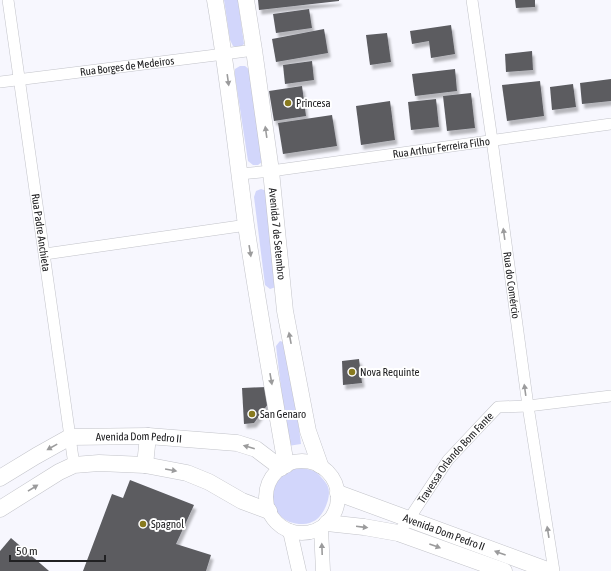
<svg xmlns="http://www.w3.org/2000/svg" width="611" height="571" viewBox="0 0 611 571" font-family="'Asap Condensed',sans-serif">
<style>
.green{fill:#d2d6fb}
.building{fill:#5b5c61;filter:url(#shadow)}
.lines{fill:none;stroke-linecap:round;stroke-linejoin:round}
.minor-casing{stroke:#c2c3c9;stroke-width:12}
.tertiary-casing{stroke:#c2c3c9;stroke-width:15}
.secondary-casing{stroke:#c2c3c9;stroke-width:17}
.minor{stroke:#fff;stroke-width:11}
.tertiary{stroke:#fff;stroke-width:14}
.secondary{stroke:#fff;stroke-width:16}
.oneway{fill:#9b9b9c}
.poi-dot{fill:#887a1f;stroke:#fff;stroke-width:1.5}
.labels{text-anchor:middle;dominant-baseline:central;stroke-width:4;stroke-linejoin:round;paint-order:stroke}
.street-label{font-size:11px;fill:#212123;stroke:#fff}
.poi-label{font-size:11px;fill:#212123;stroke:#fff;text-anchor:start}
</style>
<defs>
<filter id="shadow"><feDropShadow dx="2.5" dy="4.5" stdDeviation="1" flood-color="#0004"/></filter>
</defs>
<rect width="100%" height="100%" fill="#f7f7fe"/>
<g class="green">
<path d="M224,0H238L244,44L239,48L233,46L230,40Z"/>
<path d="M240,66H245L250,70L262,162L258,165H253L248,161L235,76V69Z"/>
<path d="M261,189L267,191L276,287L270,289L265,285L254,197L256,191Z"/>
<path d="M280,341L286,343L289,349L301,444L288,446L276,346Z"/>
<path d="M296,468C303,468 309,469 314,471C317,472 319,475 321,477C324,480 327,484 328,487C332,497 323,517 314,521C309,524 304,524 299,524C290,523 283,520 278,513C267,500 274,480 288,471C290,470 294,469 296,468Z"/>
</g>
<g class="building">
<path d="M258,0H339V1L259,10Z"/>
<path d="M515,0H535V7L516,8Z"/>
<path d="M309,9L312,28L276,33L273,14Z"/>
<path d="M451,25L455,54L431,58L429,41L412,44L410,31Z"/>
<path d="M324,29L328,53L276,62L272,39Z"/>
<path d="M387,33L391,62L370,65L366,35Z"/>
<path d="M532,51L533,70L506,72L505,54Z"/>
<path d="M312,61L314,80L285,84L283,65Z"/>
<path d="M455,69L457,91L415,96L412,74Z"/>
<path d="M611,79V101L582,104L580,83Z"/>
<path d="M540,81L544,116L507,121L502,85Z"/>
<path d="M573,84L576,107L552,110L550,87Z"/>
<path d="M302,86L306,116L274,121L269,91Z"/>
<path d="M471,93L475,128L447,131L443,96Z"/>
<path d="M436,99L439,127L411,130L408,102Z"/>
<path d="M390,101L395,140L361,145L356,106Z"/>
<path d="M332,115L337,146L283,154L278,123Z"/>
<path d="M359,359L362,383L343,385L342,361Z"/>
<path d="M267,387L268,404L254,423L244,424L242,388Z"/>
<path d="M130,480L194,505L176,544L211,555L206,571H83L112,494L123,498Z"/>
<path d="M11,538L49,571H0V551Z"/>
</g>
<g class="lines">
<g class="minor-casing">
<g id="minor">
<path id="s1" d="M8,0L74,465"/>
<path id="s2" d="M472,0L492,140L528,406L554,571"/>
<path id="s3" d="M0,82L224,54L254,50"/>
<path id="s4" d="M240,174L271,171L611,124"/>
<path d="M45,254L247,225"/>
<path id="s5" d="M398,533L409,519L448,460L478,428L498,407L528,406L611,396"/>
</g>
</g>
<g class="tertiary-casing">
<g id="tertiary">
<circle cx="302" cy="497" r="36"/>
<path d="M321,528L323,571"/>
<path d="M290,531L299,571"/>
</g>
</g>
<g class="secondary-casing">
<g id="secondary">
<path d="M215,0C228,75 236,150 246,225C258,305 272,385 286,465"/>
<path id="s6" d="M246,0L254,50L271,171L285,311L308,431L320,465"/>
<path d="M145,465L148,436"/>
<path id="s7" d="M0,478L36,456L70,437L148,436L237,443L256,449L281,468"/>
<path id="s8" d="M338,493L550,571"/>
<path d="M0,509L59,472L74,465L99,463L145,465L187,473L209,482L242,501L269,511"/>
<path d="M327,523L364,527L398,533L504,571"/>
</g>
</g>
<use href="#minor" class="minor"/>
<use href="#tertiary" class="tertiary"/>
<use href="#secondary" class="secondary"/>
</g>
<defs><path id="oneway-solid" d="M-6-.8H1V-3.2L6.5 0L1 3.2V.8H-6Z"/></defs>
<g class="oneway">
<use href="#oneway-solid" transform="translate(228 80) rotate(82)"/>
<use href="#oneway-solid" transform="translate(266 132) rotate(-98)"/>
<use href="#oneway-solid" transform="translate(504 234) rotate(-98)"/>
<use href="#oneway-solid" transform="translate(250 251) rotate(81)"/>
<use href="#oneway-solid" transform="translate(290 338) rotate(-101)"/>
<use href="#oneway-solid" transform="translate(271 379) rotate(80)"/>
<use href="#oneway-solid" transform="translate(525 390) rotate(-98)"/>
<use href="#oneway-solid" transform="translate(52 447) rotate(151)"/>
<use href="#oneway-solid" transform="translate(249 447) rotate(-164)"/>
<use href="#oneway-solid" transform="translate(171 470) rotate(10)"/>
<use href="#oneway-solid" transform="translate(33 488) rotate(-32)"/>
<use href="#oneway-solid" transform="translate(362 527) rotate(7)"/>
<use href="#oneway-solid" transform="translate(548 532) rotate(-99)"/>
<use href="#oneway-solid" transform="translate(435 546) rotate(20)"/>
<use href="#oneway-solid" transform="translate(322 549) rotate(-92)"/>
<use href="#oneway-solid" transform="translate(500 553) rotate(-160)"/>
</g>
<g class="poi-dot">
<circle cx="288" cy="103" r="4"/>
<circle cx="352" cy="372" r="4"/>
<circle cx="252" cy="414" r="4"/>
<circle cx="143" cy="524" r="4"/>
</g>
<g class="labels">
<g class="street-label">
<text stroke="none"><textPath href="#s3" startOffset="128">Rua Borges de Medeiros</textPath></text>
<text stroke="none"><textPath href="#s4" startOffset="203">Rua Arthur Ferreira Filho</textPath></text>
<text stroke="none"><textPath href="#s1" startOffset="235">Rua Padre Anchieta</textPath></text>
<text stroke="none"><textPath href="#s6" startOffset="236">Avenida 7 de Setembro</textPath></text>
<text stroke="none"><textPath href="#s2" startOffset="288">Rua do Comércio</textPath></text>
<text stroke="none"><textPath href="#s7" startOffset="150">Avenida Dom Pedro II</textPath></text>
<text stroke="none"><textPath href="#s5" startOffset="95">Travessa Orlando Bom Fante</textPath></text>
<text stroke="none"><textPath href="#s8" startOffset="113">Avenida Dom Pedro II</textPath></text>
</g>
<g class="poi-label">
<text x="296" y="103">Princesa</text>
<text x="360" y="372">Nova Requinte</text>
<text x="260" y="414">San Genaro</text>
<text x="151" y="524">Spagnol</text>
</g>
</g>
<path d="M10 555v6h95v-6" fill="none" stroke="#212123" stroke-width="2"/>
<text x="16" y="555" font-size="12" fill="#212123" stroke="#ffffff" stroke-width="3" paint-order="stroke">50 m</text>
</svg>
